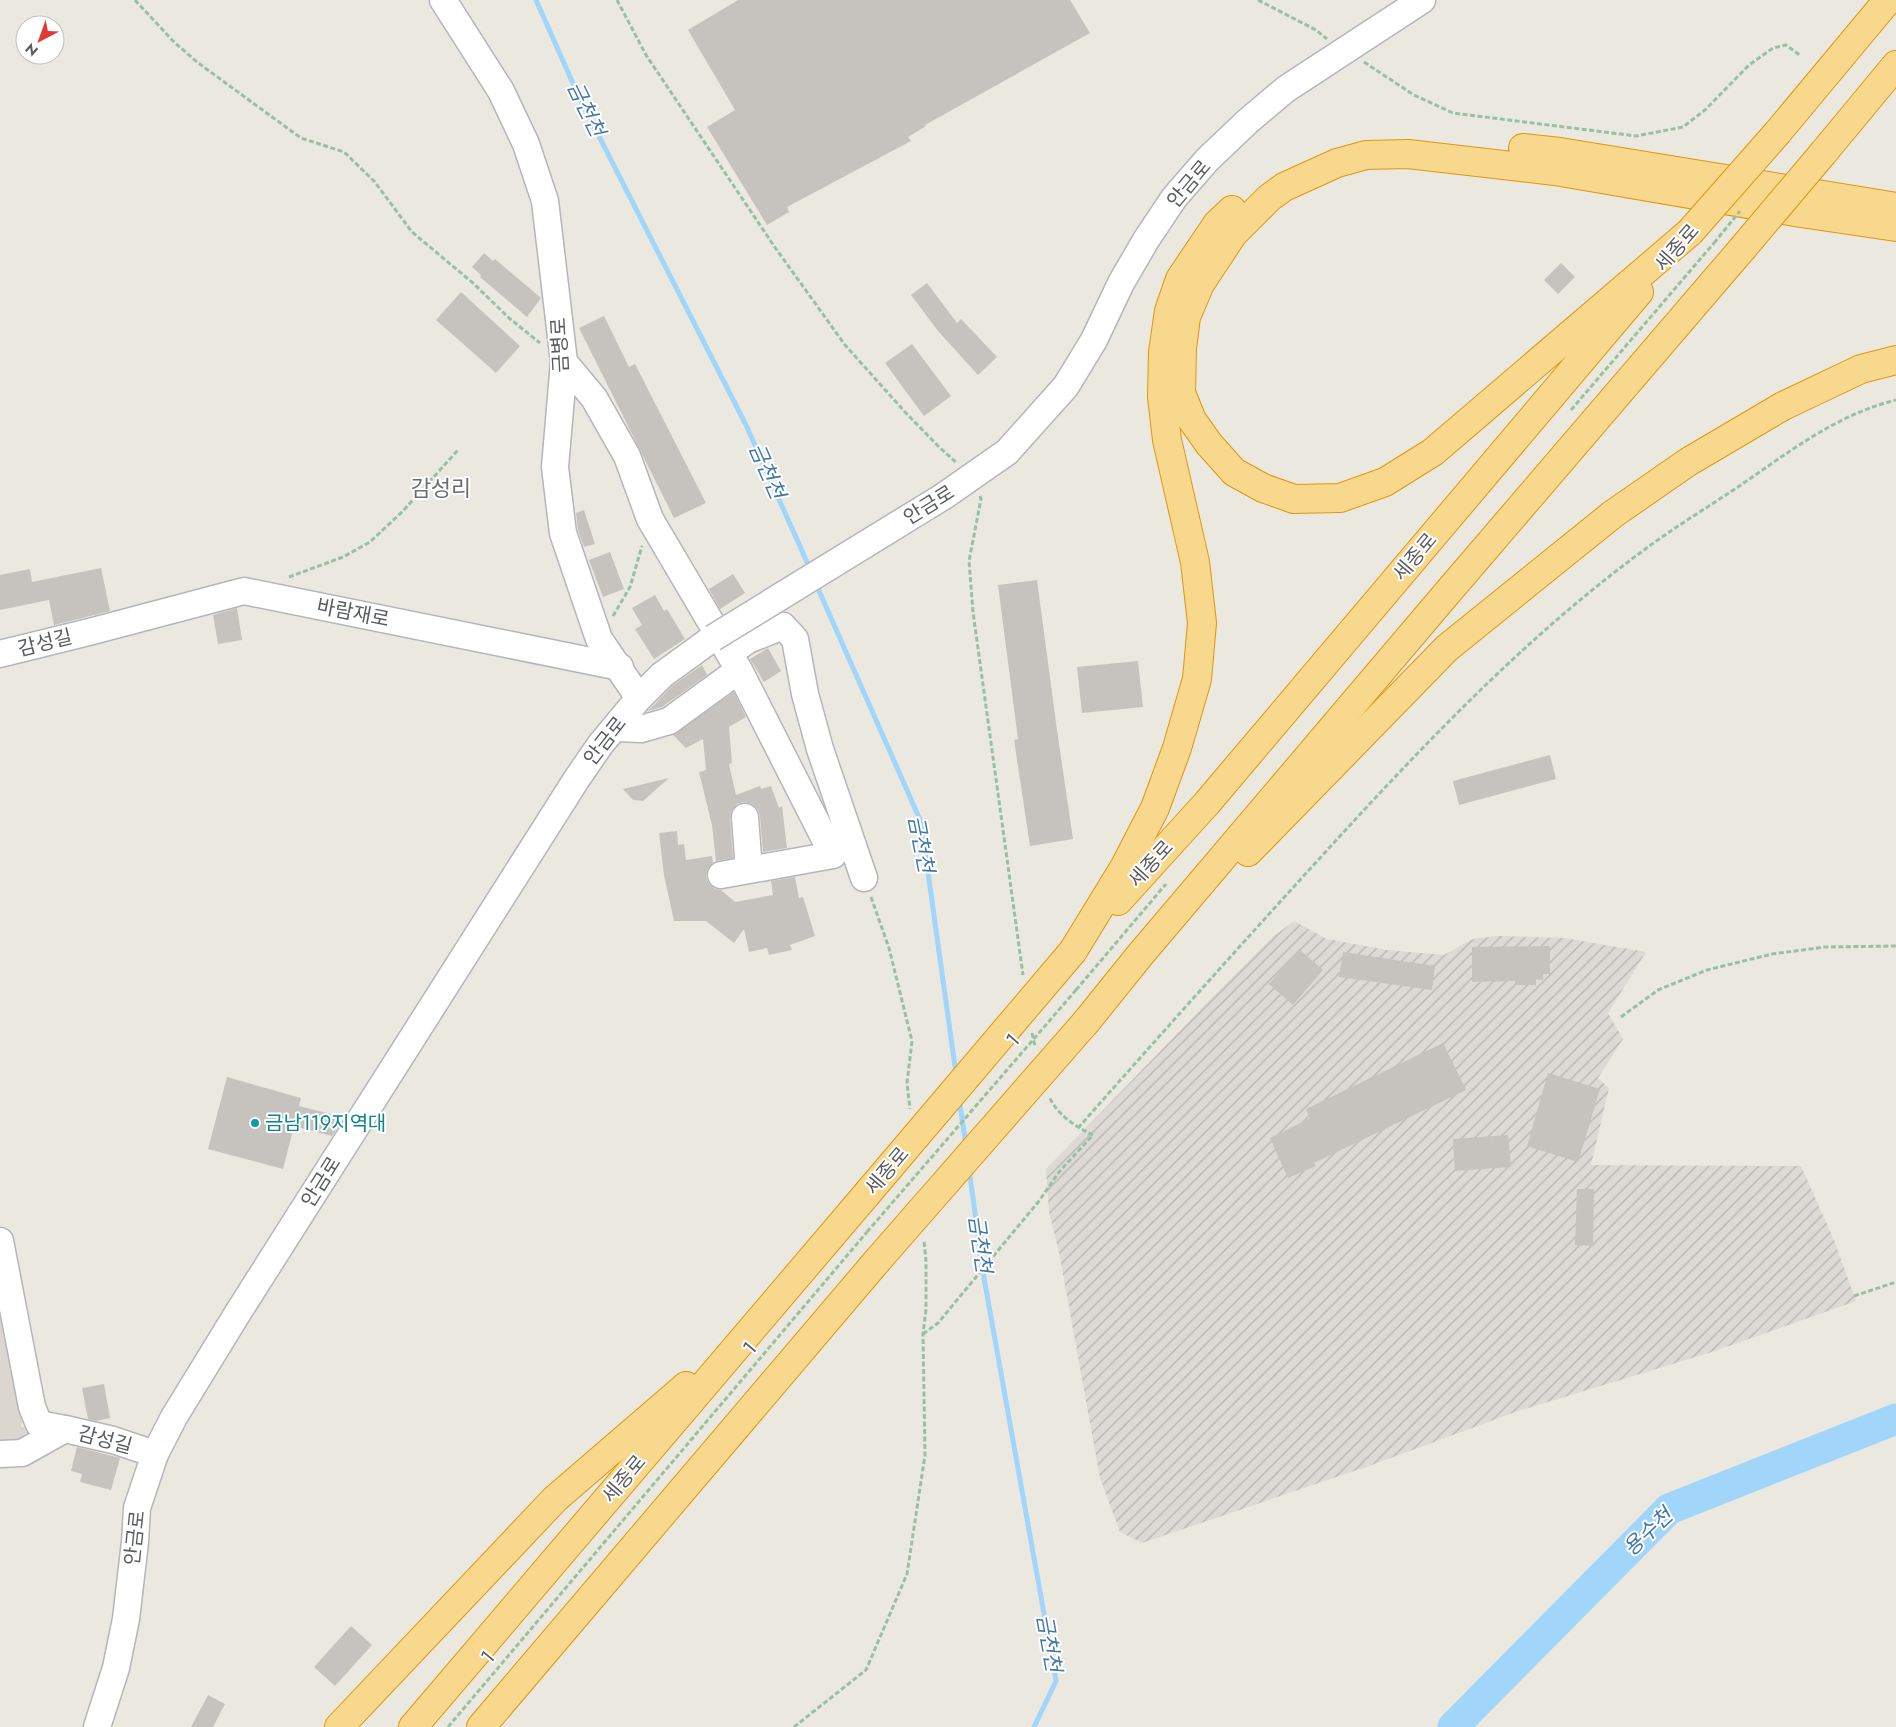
<svg xmlns="http://www.w3.org/2000/svg" width="1896" height="1727" viewBox="0 0 1896 1727" font-family="Jost,'Noto Sans KR',sans-serif">
<style>
.industrial{fill:url(#industrial-furrows)}
.education{fill:#dbd7ce}
.lines{fill:none;stroke-linecap:round;stroke-linejoin:round}
.stream{stroke:#a1d6fa;stroke-width:5}
.river{stroke:#a1d6fa;stroke-width:31}
.building{fill:#c6c3be}
.minor-casing{stroke:#b3b6ba;stroke-width:29}
.highway-casing{stroke:#df970c;stroke-width:30}
.path{stroke:#97c2a2;stroke-width:3;stroke-dasharray:5 2.5;stroke-linecap:butt}
.minor{stroke:#fff;stroke-width:26}
.highway{stroke:#f7d88c;stroke-width:28}
.minor-bridge-casing{stroke:#b3b6ba;stroke-width:29;stroke-linecap:butt}
.highway-bridge-casing{stroke:#df970c;stroke-width:30;stroke-linecap:butt}
.path-bridge{stroke:#97c2a2;stroke-width:3;stroke-dasharray:5 2.5;stroke-linecap:butt}
.minor-bridge{stroke:#fff;stroke-width:26}
.highway-bridge{stroke:#f7d88c;stroke-width:28}
.culture-dot{fill:#0f9aa8;stroke:#fff;stroke-width:2}
.labels{text-anchor:middle;dominant-baseline:central;stroke-width:4;stroke-linejoin:round;paint-order:stroke}
.street-label{font-size:20px;fill:#595c60;stroke:#fff}
.culture-label{font-size:20px;fill:#0d838f;stroke:#fff;text-anchor:start}
.water-label{font-size:21px;font-style:italic;fill:#4178aa;stroke:#fff}
.quarter-label{font-size:22px;fill:#6a6e72;stroke:#fff}
</style>
<defs>
<pattern id="industrial-furrows" width="10" height="10" patternUnits="userSpaceOnUse" patternTransform="scale(1.25)"><rect width="10" height="10" fill="#dddad5"/><path d="M-1 1l2-2M0 10L10 0M9 11l2-2" fill="none" stroke="#b6b4b0"/></pattern>
</defs>
<rect width="100%" height="100%" fill="#ebe8e0"/>
<path class="industrial" d="M1294,921L1327,939L1387,950L1444,955L1473,939L1498,936L1564,938L1646,952L1608,1013L1623,1039L1598,1078L1609,1088L1591,1165L1801,1166L1834,1240L1856,1301L1712,1352L1518,1411L1369,1466L1142,1543L1120,1532L1100,1478L1059,1252L1049,1212L1046,1169L1206,1004L1274,936Z"/>
<path class="education" d="M0,1274L28,1404L21,1426L38,1433L0,1450Z"/>
<g class="lines">
<g class="stream">
<path d="M536,0L579,97L746,425L810,569"/>
<path d="M816,584L921,822L956,1074"/>
<path d="M959,1099L966,1145"/>
<path d="M969,1169L984,1278L1056,1681L1034,1727"/>
</g>
<path class="river" d="M1453,1727L1669,1509L1896,1419"/>
</g>
<g class="building">
<path d="M738,0H1070L1090,33L925,125L926,126L908,137L911,141L787,207L789,212L767,225L707,127L735,110L688,30Z"/>
<path d="M484,253L493,261L495,259L541,298L527,317L480,277L481,275L472,267Z"/>
<path d="M1561,263L1575,277L1558,294L1544,280Z"/>
<path d="M927,283L957,323L961,319L997,357L978,375L938,331L911,295Z"/>
<path d="M461,292L520,346L496,373L436,320Z"/>
<path d="M604,316L629,367L635,364L706,503L674,518L579,328Z"/>
<path d="M912,344L951,396L924,416L885,363Z"/>
<path d="M584,510L595,544L584,547L578,530L576,513Z"/>
<path d="M610,552L624,589L603,597L589,560Z"/>
<path d="M101,568L110,611L54,625L49,600L0,610V575L30,569L32,582Z"/>
<path d="M733,574L745,593L720,609L709,589Z"/>
<path d="M1037,580L1057,730L1073,839L1030,846L1014,740L1018,739L998,585Z"/>
<path d="M655,595L664,611L667,609L685,639L654,659L635,629L642,625L632,608Z"/>
<path d="M237,608L242,640L218,644L213,615Z"/>
<path d="M768,648L781,671L764,682L750,659Z"/>
<path d="M1138,661L1143,707L1082,713L1077,667Z"/>
<path d="M702,665L707,675L662,707L648,711L672,686Z"/>
<path d="M734,692L746,717L729,727L732,763L729,764L736,795L760,786L761,789L771,786L779,808L782,806L787,848L763,852L760,816L758,809L752,804L743,802L737,804L732,810L730,818L733,858L716,861L712,825L699,772L706,770L703,739L686,748L673,735Z"/>
<path d="M1550,755L1556,779L1459,805L1453,781Z"/>
<path d="M669,778L643,801L633,800L623,789Z"/>
<path d="M677,831L678,845L684,844L686,860L712,856L713,863L707,870L706,877L709,884L715,889L721,890L735,902L773,895L771,881L795,877L799,898L803,897L815,936L790,945L792,950L769,955L767,948L749,952L744,929L734,943L706,921H674L664,875L659,833Z"/>
<path d="M1550,946V974H1543V980L1536,979V985H1515V981L1472,982V947Z"/>
<path d="M1299,949L1323,970L1293,1005L1269,984Z"/>
<path d="M1343,952L1435,966L1432,990L1339,977Z"/>
<path d="M1443,1043L1466,1090L1314,1163L1316,1166L1288,1178L1270,1138L1310,1118L1306,1109Z"/>
<path d="M1548,1073L1600,1089L1578,1162L1527,1146Z"/>
<path d="M227,1077L301,1098L299,1106L339,1116L335,1132L332,1136L294,1126L283,1169L208,1149Z"/>
<path d="M1508,1135L1511,1167L1455,1171L1453,1139Z"/>
<path d="M1577,1189H1594L1593,1246L1575,1245Z"/>
<path d="M104,1384L110,1418L96,1421L88,1419L82,1388Z"/>
<path d="M77,1447L120,1458L111,1490L80,1482L82,1474L71,1471Z"/>
<path d="M351,1626L372,1645L335,1686L314,1667Z"/>
<path d="M208,1695L225,1704L213,1727H191Z"/>
</g>
<g class="lines">
<g class="minor-casing">
<g id="minor">
<path d="M443,0L501,91L526,144L545,201L564,362L555,467L563,533L599,639L639,698"/>
<path d="M564,362L594,398L627,456L650,519L739,670"/>
<path d="M944,496L1007,452L1066,386L1094,340L1121,283L1146,240L1174,198L1207,160L1248,121L1286,89L1422,0"/>
<path d="M729,653L748,640L783,626L795,639L805,694L820,749L864,878"/>
<path d="M0,654L89,632L244,591L620,667"/>
<path d="M616,728L641,729L669,721L739,670L833,855L721,875"/>
<path d="M745,817L748,857L747,870"/>
<path d="M0,1241L32,1407L39,1424L65,1429"/>
<path d="M0,1454L22,1453L65,1429L113,1440L155,1454"/>
<path d="M97,1727L116,1668L126,1619L135,1542L137,1508L155,1454L174,1417L239,1311L576,780L600,745L639,698L662,675L713,638"/>
</g>
</g>
<g class="highway-casing">
<g id="highway">
<path d="M1778,132L1888,0"/>
<path d="M1523,148L1560,152L1896,207"/>
<path d="M1824,152L1896,65"/>
<path d="M1690,232L1433,452L1385,482L1340,498L1294,499L1263,488L1234,472L1209,444L1192,420L1181,393L1182,348L1186,317L1200,284L1233,234L1269,198L1284,187L1337,163L1366,155L1408,154L1555,171L1801,213L1896,227"/>
<path d="M1248,852L1447,648L1613,514L1688,462L1783,406L1861,369L1896,360"/>
<path d="M1118,901L1207,803L1639,292"/>
<path d="M1073,951L1125,866L1155,808L1177,748L1197,679L1202,623L1195,562L1167,440L1162,397L1163,352L1169,311L1180,279L1217,224L1232,210"/>
<path d="M1086,1022L1140,955L1448,592L1742,249"/>
<path d="M339,1727L555,1499L686,1386"/>
<path d="M413,1727L866,1195"/>
<path d="M481,1727L877,1261"/>
</g>
</g>
<g class="path">
<path d="M135,0L174,42L197,62L253,103L301,138L344,152L374,181L412,232L473,283L509,318L540,343"/>
<path d="M617,0L646,55L774,246L845,345L905,412L939,447L957,463"/>
<path d="M1258,0L1316,30L1327,39"/>
<path d="M1364,62L1414,95L1453,113L1636,136L1683,127L1705,110L1749,65L1773,48L1786,45L1801,56"/>
<path d="M1571,410L1714,243"/>
<path d="M980,496L981,499L969,561L973,612L1023,975"/>
<path d="M289,577L343,557L370,542L403,511L458,450"/>
<path d="M613,616L630,587L642,546"/>
<path d="M871,897L889,948L912,1041L907,1083L910,1109"/>
<path d="M1076,990L1166,884"/>
<path d="M1621,1017L1658,990L1707,970L1772,954L1825,947L1896,946"/>
<path d="M1032,1033L1035,1046"/>
<path d="M1078,1128C1161,1034 1245,940 1330,847C1427,741 1528,635 1644,550C1672,529 1703,510 1732,491C1784,456 1834,415 1896,400"/>
<path d="M1854,1296L1896,1282"/>
<path d="M923,1334L938,1323L1039,1201L1059,1172L1093,1135C1076,1127 1056,1114 1049,1096"/>
<path d="M448,1727L867,1232"/>
<path d="M794,1727L866,1670L907,1574L925,1455L923,1334L926,1309V1261L924,1240"/>
</g>
<use href="#minor" class="minor"/>
<use href="#highway" class="highway"/>
<g class="minor-bridge-casing">
<path id="minor-bridge" d="M713,638L944,496"/>
</g>
<g class="highway-bridge-casing">
<g id="highway-bridge">
<path d="M1690,232L1778,132"/>
<path d="M1742,249L1824,152"/>
<path d="M866,1195L1073,951"/>
<path d="M877,1261L1086,1022"/>
</g>
</g>
<g class="path-bridge">
<path d="M1714,243L1740,211"/>
<path d="M867,1232L1076,990"/>
</g>
<use href="#minor-bridge" class="minor-bridge"/>
<use href="#highway-bridge" class="highway-bridge"/>
</g>
<circle class="culture-dot" cx="255" cy="1123" r="5"/>
<g class="labels">
<g class="street-label">
<text transform="translate(1189 184) rotate(-50)">안금로</text>
<text transform="translate(1677 248) rotate(-49)">세종로</text>
<text transform="translate(560 345) rotate(-93)">금병로</text>
<text transform="translate(929 505) rotate(-32)">안금로</text>
<text transform="translate(1415 557) rotate(-50)">세종로</text>
<text transform="translate(353 613) rotate(11)">바람재로</text>
<text transform="translate(45 643) rotate(-14)">감성길</text>
<text transform="translate(605 741) rotate(-52)">안금로</text>
<text transform="translate(1151 864) rotate(-48)">세종로</text>
<text transform="translate(1013 1040) rotate(-49)">1</text>
<text transform="translate(887 1171) rotate(-50)">세종로</text>
<text transform="translate(321 1182) rotate(-58)">안금로</text>
<text transform="translate(750 1348) rotate(-50)">1</text>
<text transform="translate(105 1440) rotate(15)">감성길</text>
<text transform="translate(624 1479) rotate(-50)">세종로</text>
<text transform="translate(135 1538) rotate(-84)">안금로</text>
<text transform="translate(488 1657) rotate(-50)">1</text>
</g>
<g class="culture-label">
<text x="265" y="1123">금남119지역대</text>
</g>
<g class="water-label">
<text transform="translate(586 109) rotate(64)">금천천</text>
<text transform="translate(767 471) rotate(66)">금천천</text>
<text transform="translate(921 844) rotate(79)">금천천</text>
<text transform="translate(980 1244) rotate(82)">금천천</text>
<text transform="translate(1648 1532) rotate(-43)">용수천</text>
<text transform="translate(1049 1643) rotate(80)">금천천</text>
</g>
<g class="quarter-label">
<text x="441" y="488">감성리</text>
</g>
</g>
<g transform="translate(40 40) rotate(221)"><circle r="24" fill="#ffffff" stroke="#bdbebf"/>
<path d="M0-4L9 19L0 12L-9 19Z" fill="#df3b32"/>
<text y="-8" font-size="14" font-weight="bold" text-anchor="middle" fill="#595c60">N</text>
</g>
</svg>
